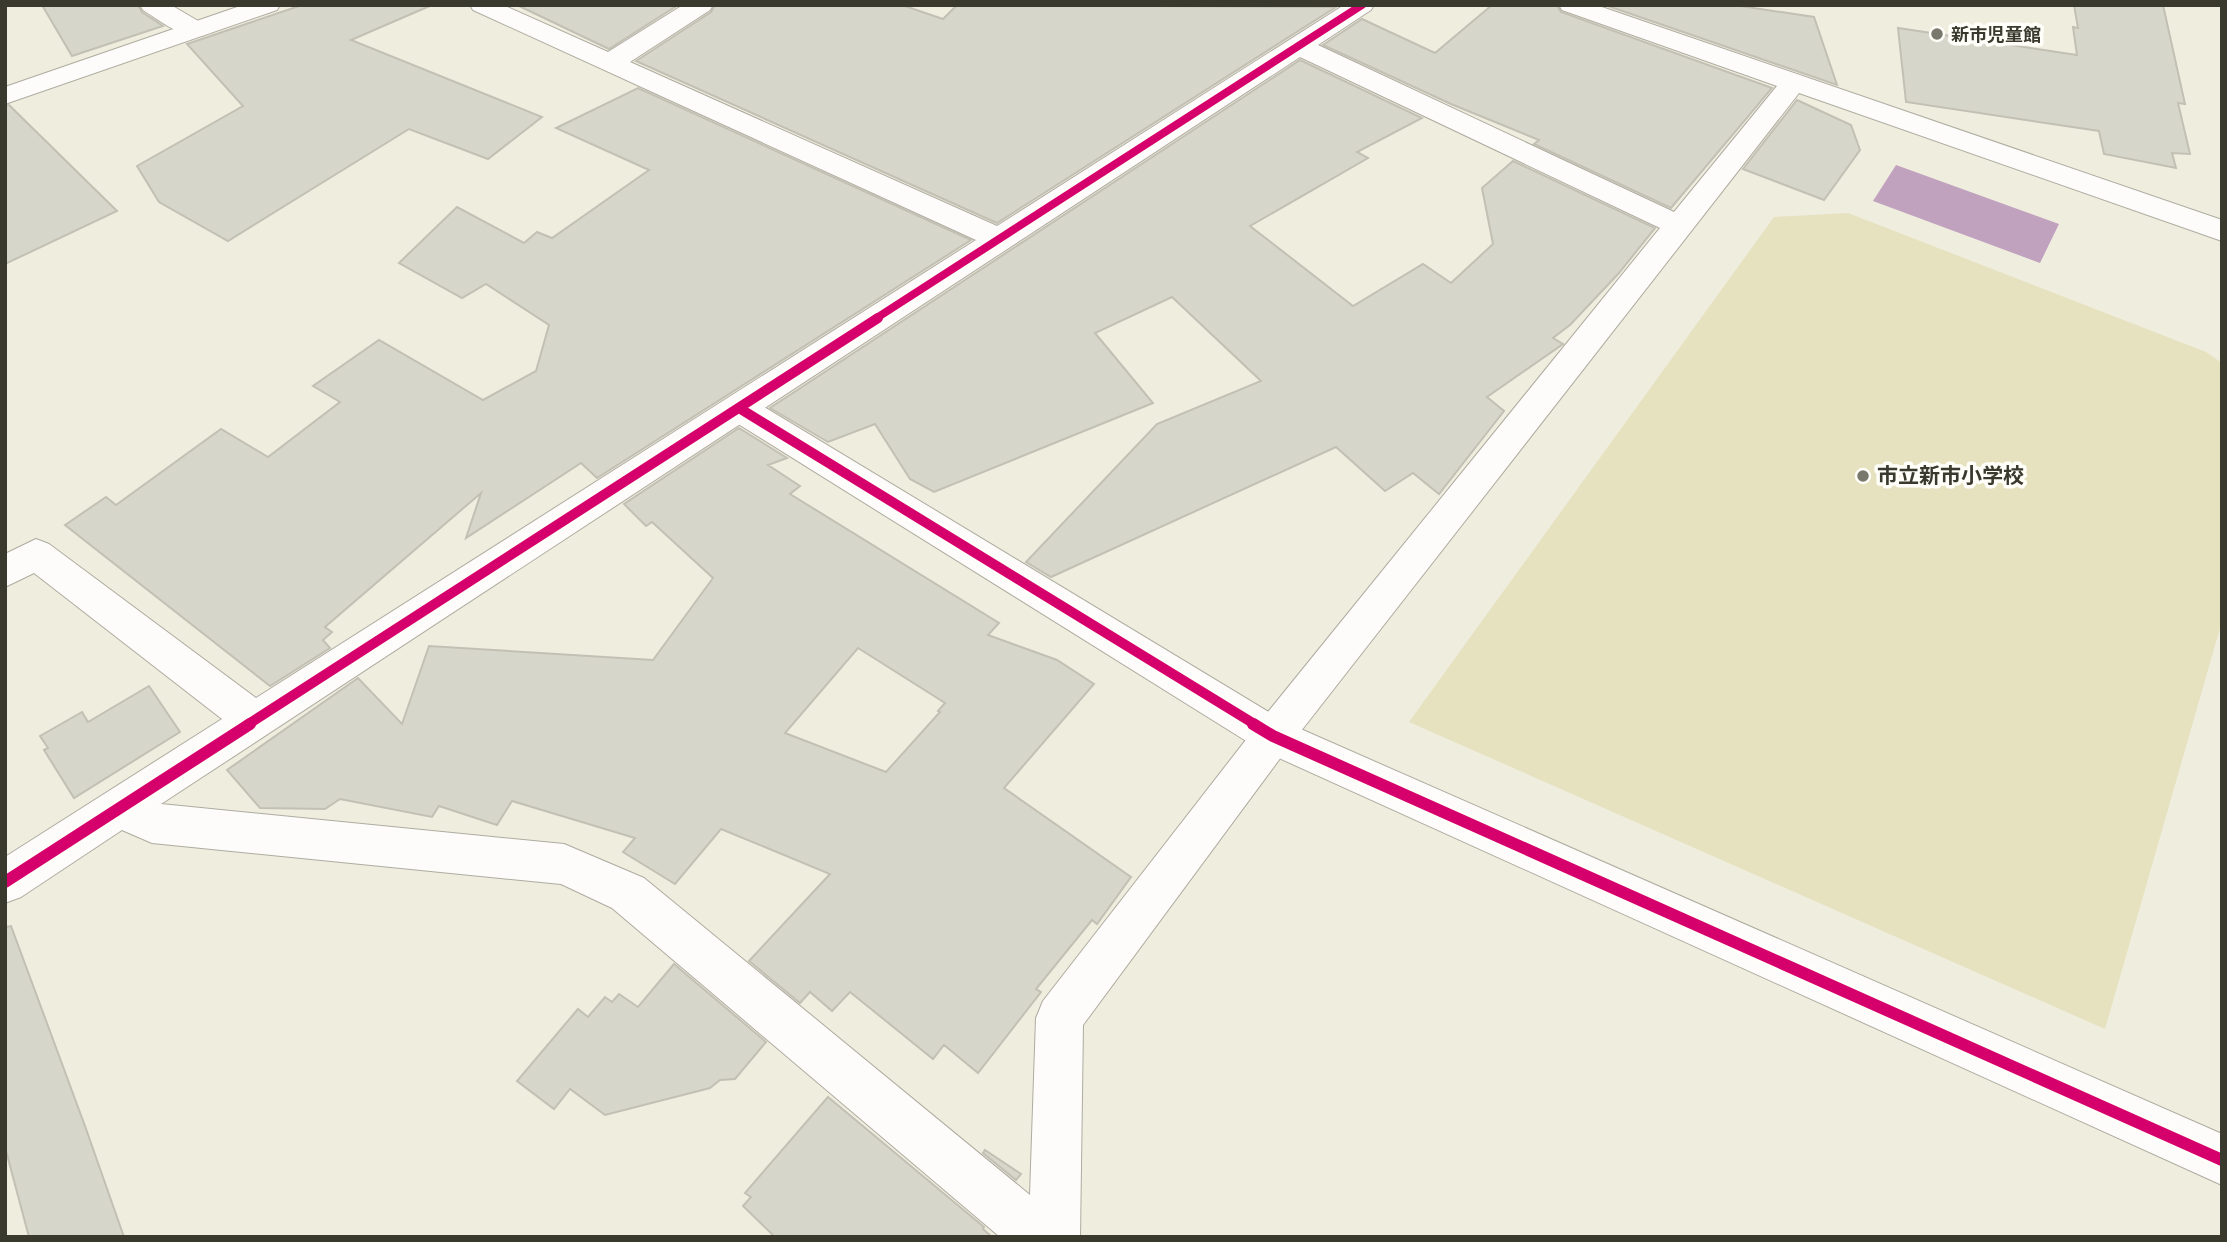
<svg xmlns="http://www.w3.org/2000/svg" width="2227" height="1242" viewBox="0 0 2227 1242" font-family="'DejaVu Sans','Noto Sans JP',sans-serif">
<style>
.green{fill:#e6e1bf}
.water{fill:#c1a2be}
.building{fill:#d7d6ca;stroke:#c2c0b4;stroke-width:2;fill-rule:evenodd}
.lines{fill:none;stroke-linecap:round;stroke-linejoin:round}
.minor-casing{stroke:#adaca0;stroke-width:2}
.tertiary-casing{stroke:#adaca0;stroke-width:2}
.minor{fill:#fdfcfa;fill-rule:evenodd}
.tertiary{fill:#fdfcfa;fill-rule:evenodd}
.cycleway-far2-casing{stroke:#fffef9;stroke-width:11}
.cycleway-far1-casing{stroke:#fffef9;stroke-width:14}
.cycleway-casing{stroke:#fffef9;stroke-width:17}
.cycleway-far2{stroke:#d6006c;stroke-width:8}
.cycleway-far1{stroke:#d6006c;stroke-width:10}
.cycleway{stroke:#d6006c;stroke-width:12}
.poi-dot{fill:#79786c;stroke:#fffef9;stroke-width:2.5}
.labels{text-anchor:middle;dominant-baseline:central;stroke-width:7;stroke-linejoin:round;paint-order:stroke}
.far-poi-label{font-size:18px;font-weight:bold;fill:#3a392e;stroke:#fffef9;text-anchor:start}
.poi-label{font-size:21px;font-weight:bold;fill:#3a392e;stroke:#fffef9;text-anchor:start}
</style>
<rect width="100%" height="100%" fill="#efedde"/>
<path class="green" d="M1848,213L2206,352L2222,363V621L2105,1029L1409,722L1774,217Z"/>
<path class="water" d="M1896,165L2059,224L2040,263L1873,201Z"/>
<g class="building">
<path d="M42,5H138L142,12L163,26L72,56Z"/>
<path d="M302,5H432L351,40L542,117L488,159L409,129L228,241L159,202L137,166L243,106L187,44Z"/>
<path d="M517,5H678L609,49Z"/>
<path d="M715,5H902L943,19L957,5L1336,7L997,223L636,61L711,12Z"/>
<path d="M1492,5H1557L1561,12L1772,88L1671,208L1534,144L1539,140L1451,104L1323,45L1362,19L1435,53Z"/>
<path d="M1605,5H1734L1814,17L1837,85Z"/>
<path d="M2074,5H2163L2185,104L2178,103L2190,154L2172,153L2176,168L2104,154L2099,131L1906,102L1898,28L2077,55L2073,27L2078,28Z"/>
<path d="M1300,60L1422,118L1357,152L1368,158L1250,226L1353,306L1423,264L1451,283L1493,244L1482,188L1513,161L1655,228L1619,273L1570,325L1553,338L1563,344L1487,397L1504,411L1439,494L1413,473L1385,491L1336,447L1051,577L1026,562L1157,424L1261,381L1172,297L1095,333L1153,403L934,492L910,479L875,424L828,442L770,408Z"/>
<path d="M638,88L971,240L597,478L581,463L466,538L481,493L325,627L332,632L323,640L330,648L270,686L65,525L106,497L116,505L221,429L268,457L340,402L313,386L379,340L483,400L536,371L549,325L486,284L462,298L399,263L457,207L524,243L537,232L552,238L649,170L556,128Z"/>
<path d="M1797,100L1851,125L1860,150L1824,200L1743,169Z"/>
<path d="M9,105L117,211L5,264V106Z"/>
<path d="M739,428L787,458L768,465L800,486L790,494L999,623L988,635L1057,660L1094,684L1004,788L1131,877L1097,924L1092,920L1036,989L1041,992L978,1073L944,1045L933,1059L850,992L832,1011L810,992L800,1003L749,961L830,874L721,829L675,884L623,852L635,838L512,801L497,825L439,806L432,817L340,799L325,809L260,808L227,770L358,678L402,724L429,646L653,660L713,578L652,522L646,526L624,504ZM858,648L945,703L938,711L940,712L886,772L785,733Z"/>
<path d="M149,686L180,732L74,798L44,750L48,748L40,736L82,712L88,722Z"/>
<path d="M11,926L85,1126L124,1237H29L5,1147V927Z"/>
<path d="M674,964L766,1042L735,1079L720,1080L710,1088L605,1115L570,1089L554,1109L517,1081L578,1009L588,1017L605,997L612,1002L619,994L638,1007Z"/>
<path d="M828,1097L984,1227L983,1229L992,1237H775L743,1206L751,1197L745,1193Z"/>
<path d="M985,1150L1021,1174L1016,1180L983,1153Z"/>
</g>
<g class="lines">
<g class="minor-casing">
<g id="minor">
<path d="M140,5H171L205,25L209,30L205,35C184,41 161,21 143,10Z"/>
<path d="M470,5H503L608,52L683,5H713L710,10L630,62L997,226L1344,5H1374L1371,10L1318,45L1674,212L1777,86L1562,10L1559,5H1596L2222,220V241L1799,93L1287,749L1083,1025L1080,1237H1000L612,908L561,884L152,843L122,830L21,897L5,903V857L222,719L34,573L5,587V554L36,539L49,544L256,698L976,240L473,10ZM1300,57L1660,228L1259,723L1043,1001L1036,1018L1030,1195L644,878L564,844L161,804Z"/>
</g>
</g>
<g class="tertiary-casing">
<g id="tertiary">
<path d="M243,5H280L277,10L5,104V87Z"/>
<path d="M739,396L751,399L1287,723L2222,1134V1185L1259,749L727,417L722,408L727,399Z"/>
</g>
</g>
<use href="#minor" class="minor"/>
<use href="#tertiary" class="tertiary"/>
<g class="cycleway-far2-casing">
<path id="cycleway-far2" d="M875,319L1362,5"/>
</g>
<g class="cycleway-far1-casing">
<g id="cycleway-far1">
<path d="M739,408L1256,725"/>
<path d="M247,725L878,318"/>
</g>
</g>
<g class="cycleway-casing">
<g id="cycleway">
<path d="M1253,724L1273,736L2222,1160"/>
<path d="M5,882L250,724"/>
</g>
</g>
<use href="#cycleway-far2" class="cycleway-far2"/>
<use href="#cycleway-far1" class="cycleway-far1"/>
<use href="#cycleway" class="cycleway"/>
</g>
<g class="poi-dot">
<circle cx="1937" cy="34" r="7"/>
<circle cx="1863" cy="476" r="7"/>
</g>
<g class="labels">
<g class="far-poi-label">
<text x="1951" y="34">新市児童館</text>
</g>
<g class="poi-label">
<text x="1877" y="476">市立新市小学校</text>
</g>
</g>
<rect width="2227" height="1242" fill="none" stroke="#3a392e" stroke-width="14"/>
</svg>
